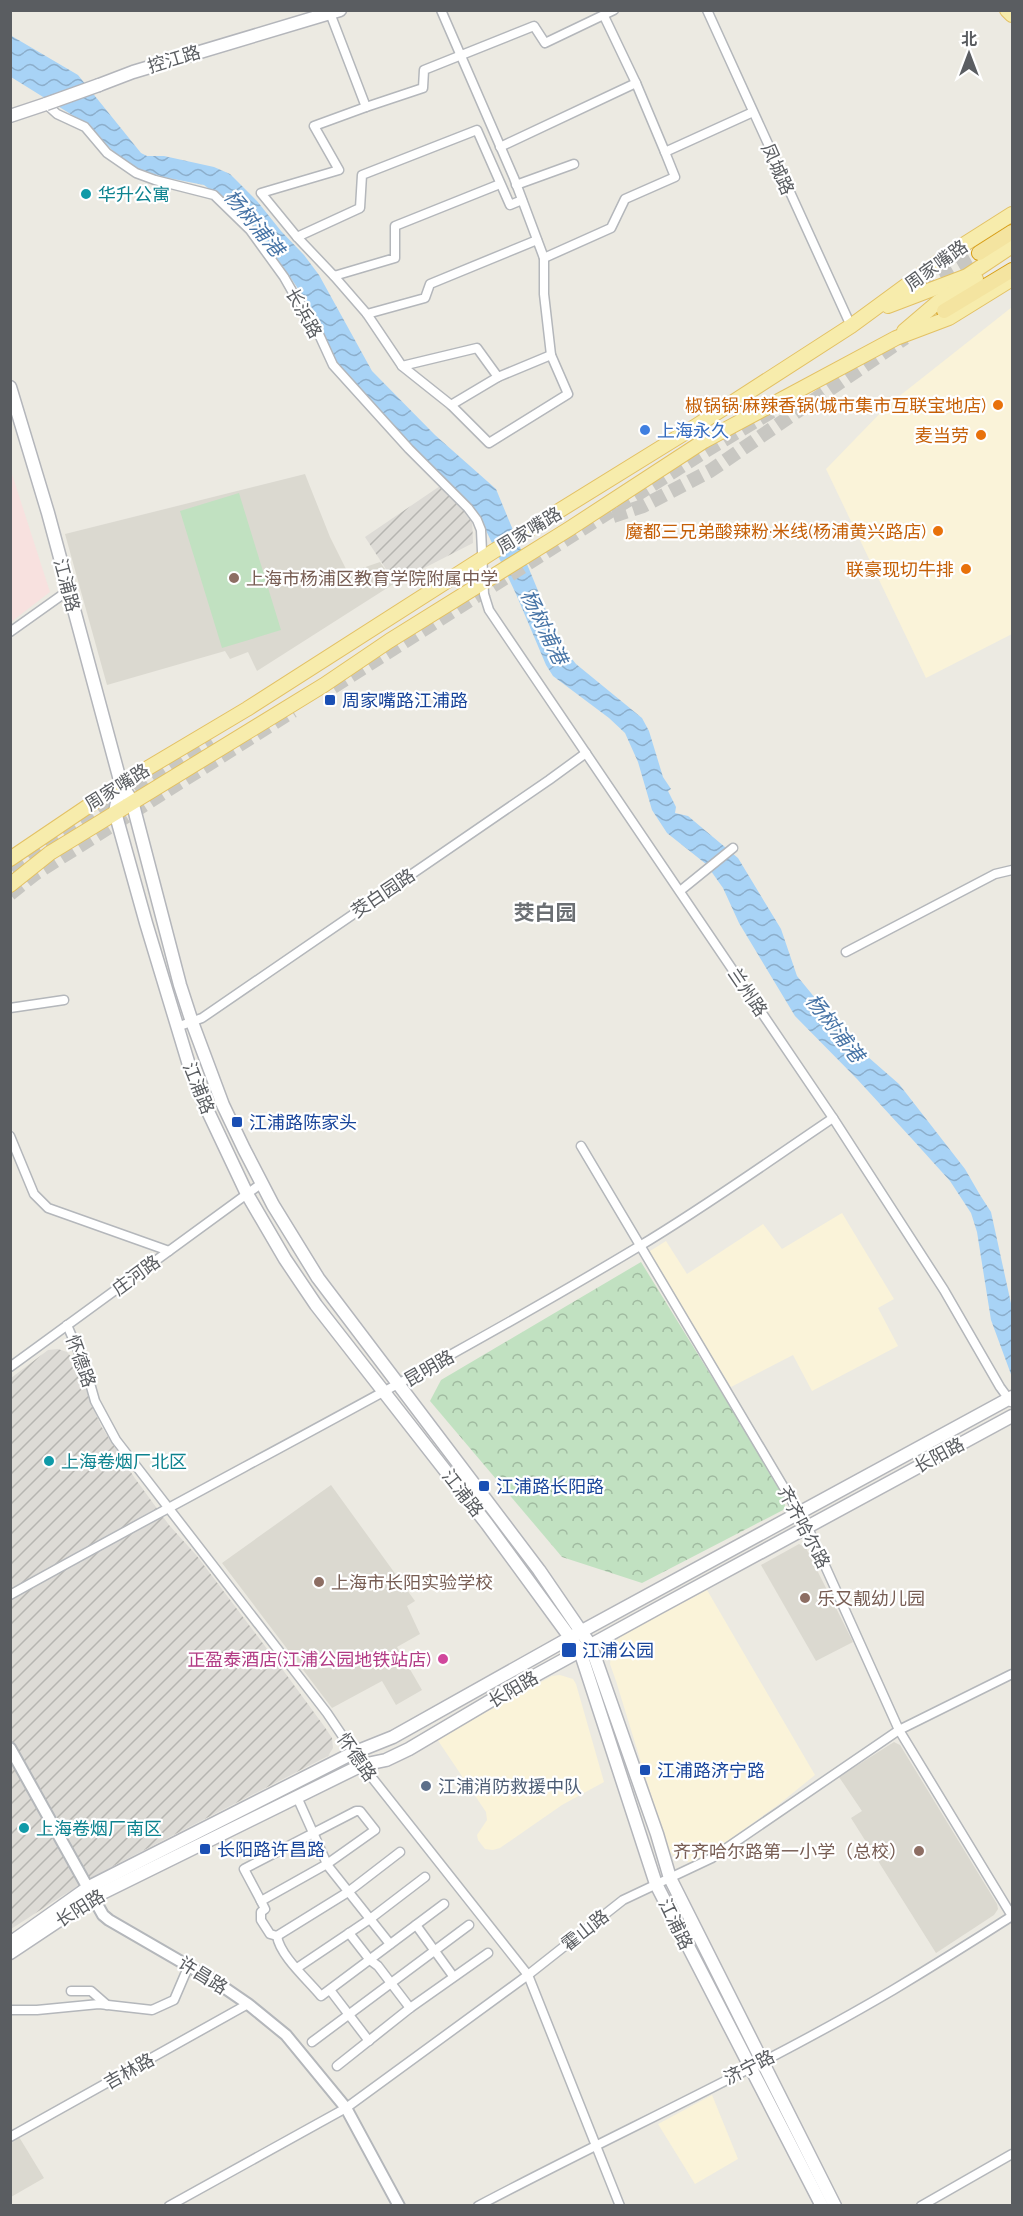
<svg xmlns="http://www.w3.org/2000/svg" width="1023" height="2216" viewBox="0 0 1023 2216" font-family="Raleway,'Noto Sans SC',sans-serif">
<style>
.commercial{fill:#faf3d9}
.industrial{fill:url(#industrial-furrows)}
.education{fill:#dbd9d0}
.medical{fill:#f8e1df}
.park{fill:url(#park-crowns)}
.pitch{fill:#c1e1c1}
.water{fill:url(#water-waves)}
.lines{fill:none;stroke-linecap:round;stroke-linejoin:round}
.trunk-tunnel{stroke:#c8c7c2;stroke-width:14;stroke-dasharray:14 7;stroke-linecap:butt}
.minor-casing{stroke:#b4b7bb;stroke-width:11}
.tertiary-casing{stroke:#b4b7bb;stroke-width:14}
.secondary-casing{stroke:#b4b6bb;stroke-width:15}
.primary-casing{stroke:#e3c164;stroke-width:16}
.trunk-casing{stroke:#d89e16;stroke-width:16}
.minor{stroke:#fff;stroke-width:8}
.tertiary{stroke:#fff;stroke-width:10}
.secondary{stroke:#fff;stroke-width:12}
.primary{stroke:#f7ecac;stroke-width:14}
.trunk{stroke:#f4e4a0;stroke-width:14}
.secondary-bridge-casing{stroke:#b4b6bb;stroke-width:15;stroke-linecap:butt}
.secondary-bridge{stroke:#fff;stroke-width:12}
.culture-dot{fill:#0f9aa8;stroke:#fff;stroke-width:2}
.food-dot{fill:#e8710a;stroke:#fff;stroke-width:2}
.shop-dot{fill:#3f7fe0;stroke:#fff;stroke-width:2}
.education-dot{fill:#8d6e63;stroke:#fff;stroke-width:2}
.transit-dot{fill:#1a4fb4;stroke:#fff;stroke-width:2}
.hotel-dot{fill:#d1479c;stroke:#fff;stroke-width:2}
.service-dot{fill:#5c6f8a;stroke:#fff;stroke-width:2}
.labels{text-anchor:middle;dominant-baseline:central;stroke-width:4.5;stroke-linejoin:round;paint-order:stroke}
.street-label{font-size:18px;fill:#5a5d61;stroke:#fff}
.culture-label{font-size:18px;fill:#0d838f;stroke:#fff;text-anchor:start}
.food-label{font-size:18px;fill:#c56008;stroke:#fff;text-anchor:end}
.shop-label{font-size:18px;fill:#366cbe;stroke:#fff;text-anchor:start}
.education-label{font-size:18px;fill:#785e54;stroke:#fff;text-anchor:start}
.transit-label{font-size:18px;fill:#164399;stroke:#fff;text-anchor:start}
.hotel-label{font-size:18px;fill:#b23c85;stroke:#fff;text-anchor:end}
.service-label{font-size:18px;fill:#4e5e75;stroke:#fff;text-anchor:start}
.water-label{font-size:20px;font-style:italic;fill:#4774a6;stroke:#fff}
.quarter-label{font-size:21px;font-weight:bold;fill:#6b6f73;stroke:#fff}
</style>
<defs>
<pattern id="industrial-furrows" width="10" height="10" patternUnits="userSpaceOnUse" patternTransform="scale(1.5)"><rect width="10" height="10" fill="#dddbd6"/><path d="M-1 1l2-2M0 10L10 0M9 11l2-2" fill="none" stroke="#b6b5b1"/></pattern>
<pattern id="park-crowns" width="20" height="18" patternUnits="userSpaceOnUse" patternTransform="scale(1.5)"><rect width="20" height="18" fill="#c1e1c1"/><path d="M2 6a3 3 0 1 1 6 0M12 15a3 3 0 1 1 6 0" fill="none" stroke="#a0baa0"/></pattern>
<pattern id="water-waves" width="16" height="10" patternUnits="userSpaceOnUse" patternTransform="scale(1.5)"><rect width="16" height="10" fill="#a8d3f6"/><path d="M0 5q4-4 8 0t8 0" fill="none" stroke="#8caecb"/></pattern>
</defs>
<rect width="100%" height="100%" fill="#eceae2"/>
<g class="commercial">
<path d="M1012,307V634L926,678L826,469L888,405Z"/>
<path d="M842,1213L894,1299L878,1308L898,1346L812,1391L793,1355L731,1387L647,1253L666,1241L687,1274L763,1224L782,1249Z"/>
<path d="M707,1590L815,1775L778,1805L723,1844L700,1859L689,1862L675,1857L668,1850L616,1681L610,1664L611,1654L616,1641L628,1631Z"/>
<path d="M560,1675L573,1679L576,1684L604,1782L562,1805L500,1848L493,1850L485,1849L478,1840L477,1835L487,1820L486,1812L437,1739L552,1676Z"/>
<path d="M712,2095L738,2159L695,2184L658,2124Z"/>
</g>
<g class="industrial">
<path d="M440,486L472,518L473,543L395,583L365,537Z"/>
<path d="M58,1349L67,1352L74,1360L101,1426L134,1477L169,1525L197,1556L280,1666L324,1726L332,1738L333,1748L328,1756L117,1864L62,1896L11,1929V1378L48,1350Z"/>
</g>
<g class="education">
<path d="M305,474L330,537L348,573L380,562L395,583L257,671L248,652L230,659L225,651L107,685L65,534Z"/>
<path d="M331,1485L415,1601L407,1606L420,1634L397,1647L422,1690L396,1705L382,1681L332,1708L222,1563Z"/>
<path d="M799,1544L806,1548L853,1642L816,1661L761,1565Z"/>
<path d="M894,1742L900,1745L997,1904L998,1909L994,1915L936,1953L851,1818L862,1811L839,1777Z"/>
<path d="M19,2137L44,2178L11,2197V2141Z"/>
</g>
<path class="medical" d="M11,471L50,592L11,622H10Z"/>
<path class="park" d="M641,1262L784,1494L785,1509L642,1583L562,1557L430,1401L441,1380Z"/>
<path class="pitch" d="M239,493L281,630L222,648L180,511Z"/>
<path class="water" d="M10,35L78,75L141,153L147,156H164L214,167L230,174L257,201L281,231L304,255L319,275L372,371L435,435L496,489L560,644L576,664L642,718L649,731L663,777L671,789L668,791L676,807L675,813L688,816L738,858L781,929L797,976L852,1043L899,1084L965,1169L980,1195L991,1212L1012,1308V1377L991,1320L977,1232L971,1213L950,1181L913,1140L857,1079L795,1016L739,923L723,888L706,864L667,833L652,810L638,762L625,733L609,718L553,676L546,665L516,594L483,524L453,488L360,392L337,363L305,299L284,268L232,206L204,185L163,177L137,168L117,155L85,123L11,77Z"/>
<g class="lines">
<g class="trunk-tunnel">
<path d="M903,296L979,253"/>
<path d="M613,516L643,506L710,471L905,338"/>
<path d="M333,687L704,452L779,407"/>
<path d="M10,867L210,738"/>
<path d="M10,894L35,874L293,711"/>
</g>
<g class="minor-casing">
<g id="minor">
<path d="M441,10L514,178L544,258V294L551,355L568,394L489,443L451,405"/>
<path d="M707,10L851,326"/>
<path d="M330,13L366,107L423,88L424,70L534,26L545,43L614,10"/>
<path d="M604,16L636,83L665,152L753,112"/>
<path d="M46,104L57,114L85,127L107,153L136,173L155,180L214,195L250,230L284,277L296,298L311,317L333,365L409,449L468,508L477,520L481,530L484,594L489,610L833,1118L944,1290L1000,1387L1011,1402"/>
<path d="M366,107L314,126L339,170L261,193L297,237L334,276L395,258V226L500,184"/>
<path d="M500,147L636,83"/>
<path d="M516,185L574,164"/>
<path d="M297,237L360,208L362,175L477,130L510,205L522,200"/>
<path d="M544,258L611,228L625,199L675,177L665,152"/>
<path d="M334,276L367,314L425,298L430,284L537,240"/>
<path d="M367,314L402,366L477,348L498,377"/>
<path d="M402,366L451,405L498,377L551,355"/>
<path d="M10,632L69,590"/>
<path d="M680,891L733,848"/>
<path d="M846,952L995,874L1012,870"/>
<path d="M10,1008L64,1000"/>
<path d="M177,1027L202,1018L549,780L586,753"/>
<path d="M10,1136L34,1194L48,1208L169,1251"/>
<path d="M581,1146L808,1528L899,1730L1012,1916"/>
<path d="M67,1325L86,1369L95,1401L116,1440L327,1713L362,1765L528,1975L620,2206"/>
<path d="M10,1367L262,1183"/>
<path d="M10,1595C219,1478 433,1370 638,1247C705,1207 769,1161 833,1118"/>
<path d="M297,1797L328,1866L390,1944"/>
<path d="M356,1811H360L375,1830L327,1864L261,1901L244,1869Z"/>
<path d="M261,1901L265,1909L261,1912V1920L270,1934L277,1936"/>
<path d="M416,1925L453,1976"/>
<path d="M349,1933L370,1960L378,1966L410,2008"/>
<path d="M277,1936C280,1956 308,1980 321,1996L444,1904"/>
<path d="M277,1936L348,1892L400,1852"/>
<path d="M297,1968L370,1919L425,1877"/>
<path d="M330,1990L369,2041"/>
<path d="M71,1991H91L107,2005"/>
<path d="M10,2010H37L99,2004L152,2010L174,2000L189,1965"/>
<path d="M312,2042L469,1925"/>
<path d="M337,2066L410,2008L488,1953"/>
<path d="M10,2137L248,2004"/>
<path d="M169,2206L346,2108L528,1975L623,1900L712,1858L899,1730L1012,1674"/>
<path d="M478,2206C616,2133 759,2069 893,1990C933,1966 973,1941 1012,1916"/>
<path d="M921,2206L1012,2154"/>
</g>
</g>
<g class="tertiary-casing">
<path id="tertiary" d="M10,1748L103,1915L109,1920L216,1982L248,2004L286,2035L346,2108L399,2206"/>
</g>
<g class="secondary-casing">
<g id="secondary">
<path d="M99,85L133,72L340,10"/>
<path d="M10,116L46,104"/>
<path d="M10,387L48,513L121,784L132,801L180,985L192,1022L223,1105L244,1149L273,1205L318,1278L539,1570L591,1646L657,1834L670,1878L835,2206"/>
<path d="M121,784L115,812L146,923L189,1065L204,1103L247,1194L285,1259L316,1305L487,1524L580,1651L656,1884L822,2206"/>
<path d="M10,1943L89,1887L353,1753L393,1737L582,1631L1012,1397"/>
<path d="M10,1953L94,1897L362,1765L386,1760L409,1749L507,1691L658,1608L1012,1416"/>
</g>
</g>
<g class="primary-casing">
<g id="primary">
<path d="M1007,10L1012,15"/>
<path d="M888,306L967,276L1012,246"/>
<path d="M904,331L938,302L976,279"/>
<path d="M10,859L121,784L247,709L494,551L696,426L851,326L949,254L1012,214"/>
<path d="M10,885L50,853L324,685L389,641L569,529L704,441L896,338L949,318L1012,279"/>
</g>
</g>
<g class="trunk-casing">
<g id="trunk">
<path d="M979,253L1012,232"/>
<path d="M944,311L1012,270"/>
</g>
</g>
<use href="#minor" class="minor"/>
<use href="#tertiary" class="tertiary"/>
<use href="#secondary" class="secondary"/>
<use href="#primary" class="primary"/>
<use href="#trunk" class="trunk"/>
<g class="secondary-bridge-casing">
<path id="secondary-bridge" d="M46,104L99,85"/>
</g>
<use href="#secondary-bridge" class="secondary-bridge"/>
</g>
<g class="culture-dot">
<circle cx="86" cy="194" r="6"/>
<circle cx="49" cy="1461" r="6"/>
<circle cx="24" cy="1828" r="6"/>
</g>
<g class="food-dot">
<circle cx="998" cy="405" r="6"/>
<circle cx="981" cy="435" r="6"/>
<circle cx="938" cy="531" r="6"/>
<circle cx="966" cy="569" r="6"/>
</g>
<circle class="shop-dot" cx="645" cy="430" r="6"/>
<g class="education-dot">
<circle cx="234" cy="578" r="6"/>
<circle cx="319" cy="1582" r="6"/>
<circle cx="805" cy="1598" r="6"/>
<circle cx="919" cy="1851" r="6"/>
</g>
<g class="transit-dot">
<rect x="324" y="694" width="12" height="12" rx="3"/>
<rect x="231" y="1116" width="12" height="12" rx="3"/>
<rect x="478" y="1480" width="12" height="12" rx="3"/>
<rect x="561" y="1642" width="16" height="16" rx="3"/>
<rect x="639" y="1764" width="12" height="12" rx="3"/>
<rect x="199" y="1843" width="12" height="12" rx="3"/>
</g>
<circle class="hotel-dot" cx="443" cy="1659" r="6"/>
<circle class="service-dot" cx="426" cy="1786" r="6"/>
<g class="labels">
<g class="street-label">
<text transform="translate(174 59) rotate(-17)">控江路</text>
<text transform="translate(778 169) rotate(66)">凤城路</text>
<text transform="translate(936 265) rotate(-36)">周家嘴路</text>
<text transform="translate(304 313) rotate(61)">长浜路</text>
<text transform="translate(529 530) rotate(-31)">周家嘴路</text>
<text transform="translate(67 585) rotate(75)">江浦路</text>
<text transform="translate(117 787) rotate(-32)">周家嘴路</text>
<text transform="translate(383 893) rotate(-34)">茭白园路</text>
<text transform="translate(748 992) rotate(56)">兰州路</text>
<text transform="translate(199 1088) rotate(68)">江浦路</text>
<text transform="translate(136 1275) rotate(-36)">庄河路</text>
<text transform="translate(81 1361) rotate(70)">怀德路</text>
<text transform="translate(429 1368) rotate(-30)">昆明路</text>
<text transform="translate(939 1455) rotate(-28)">长阳路</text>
<text transform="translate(463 1493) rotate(52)">江浦路</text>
<text transform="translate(804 1527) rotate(62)">齐齐哈尔路</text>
<text transform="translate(513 1689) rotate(-30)">长阳路</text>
<text transform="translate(357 1757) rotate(55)">怀德路</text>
<text transform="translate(80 1908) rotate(-32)">长阳路</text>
<text transform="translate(676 1924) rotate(64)">江浦路</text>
<text transform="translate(585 1930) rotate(-38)">霍山路</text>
<text transform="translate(203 1975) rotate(32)">许昌路</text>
<text transform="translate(749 2067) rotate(-27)">济宁路</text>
<text transform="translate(129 2071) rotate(-29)">吉林路</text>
</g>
<g class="culture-label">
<text x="98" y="194">华升公寓</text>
<text x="61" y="1461">上海卷烟厂北区</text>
<text x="36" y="1828">上海卷烟厂南区</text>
</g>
<g class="food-label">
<text x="986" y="405">椒锅锅·麻辣香锅(城市集市互联宝地店)</text>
<text x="969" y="435">麦当劳</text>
<text x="926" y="531">魔都三兄弟酸辣粉·米线(杨浦黄兴路店)</text>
<text x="954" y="569">联豪现切牛排</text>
</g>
<g class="shop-label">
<text x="657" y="430">上海永久</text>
</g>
<g class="education-label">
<text x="246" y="578">上海市杨浦区教育学院附属中学</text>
<text x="331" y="1582">上海市长阳实验学校</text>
<text x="817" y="1598">乐又靓幼儿园</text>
<text x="907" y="1851" text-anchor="end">齐齐哈尔路第一小学（总校）</text>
</g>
<g class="transit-label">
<text x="342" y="700">周家嘴路江浦路</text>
<text x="249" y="1122">江浦路陈家头</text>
<text x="496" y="1486">江浦路长阳路</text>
<text x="582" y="1650">江浦公园</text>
<text x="657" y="1770">江浦路济宁路</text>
<text x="217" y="1849">长阳路许昌路</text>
</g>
<g class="hotel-label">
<text x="431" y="1659">正盈泰酒店(江浦公园地铁站店)</text>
</g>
<g class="service-label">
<text x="438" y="1786">江浦消防救援中队</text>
</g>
<g class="water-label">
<text transform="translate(254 223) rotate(50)">杨树浦港</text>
<text transform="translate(544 627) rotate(64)">杨树浦港</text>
<text transform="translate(835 1028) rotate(52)">杨树浦港</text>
</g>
<g class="quarter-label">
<text x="545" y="912">茭白园</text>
</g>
</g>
<rect width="1023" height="2216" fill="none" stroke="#5a5d61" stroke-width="24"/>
<g transform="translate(969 54)" stroke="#ffffff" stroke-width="4.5" paint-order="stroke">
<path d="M0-4.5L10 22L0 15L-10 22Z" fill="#5a5d61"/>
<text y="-9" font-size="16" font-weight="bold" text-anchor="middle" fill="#5a5d61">北</text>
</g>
</svg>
